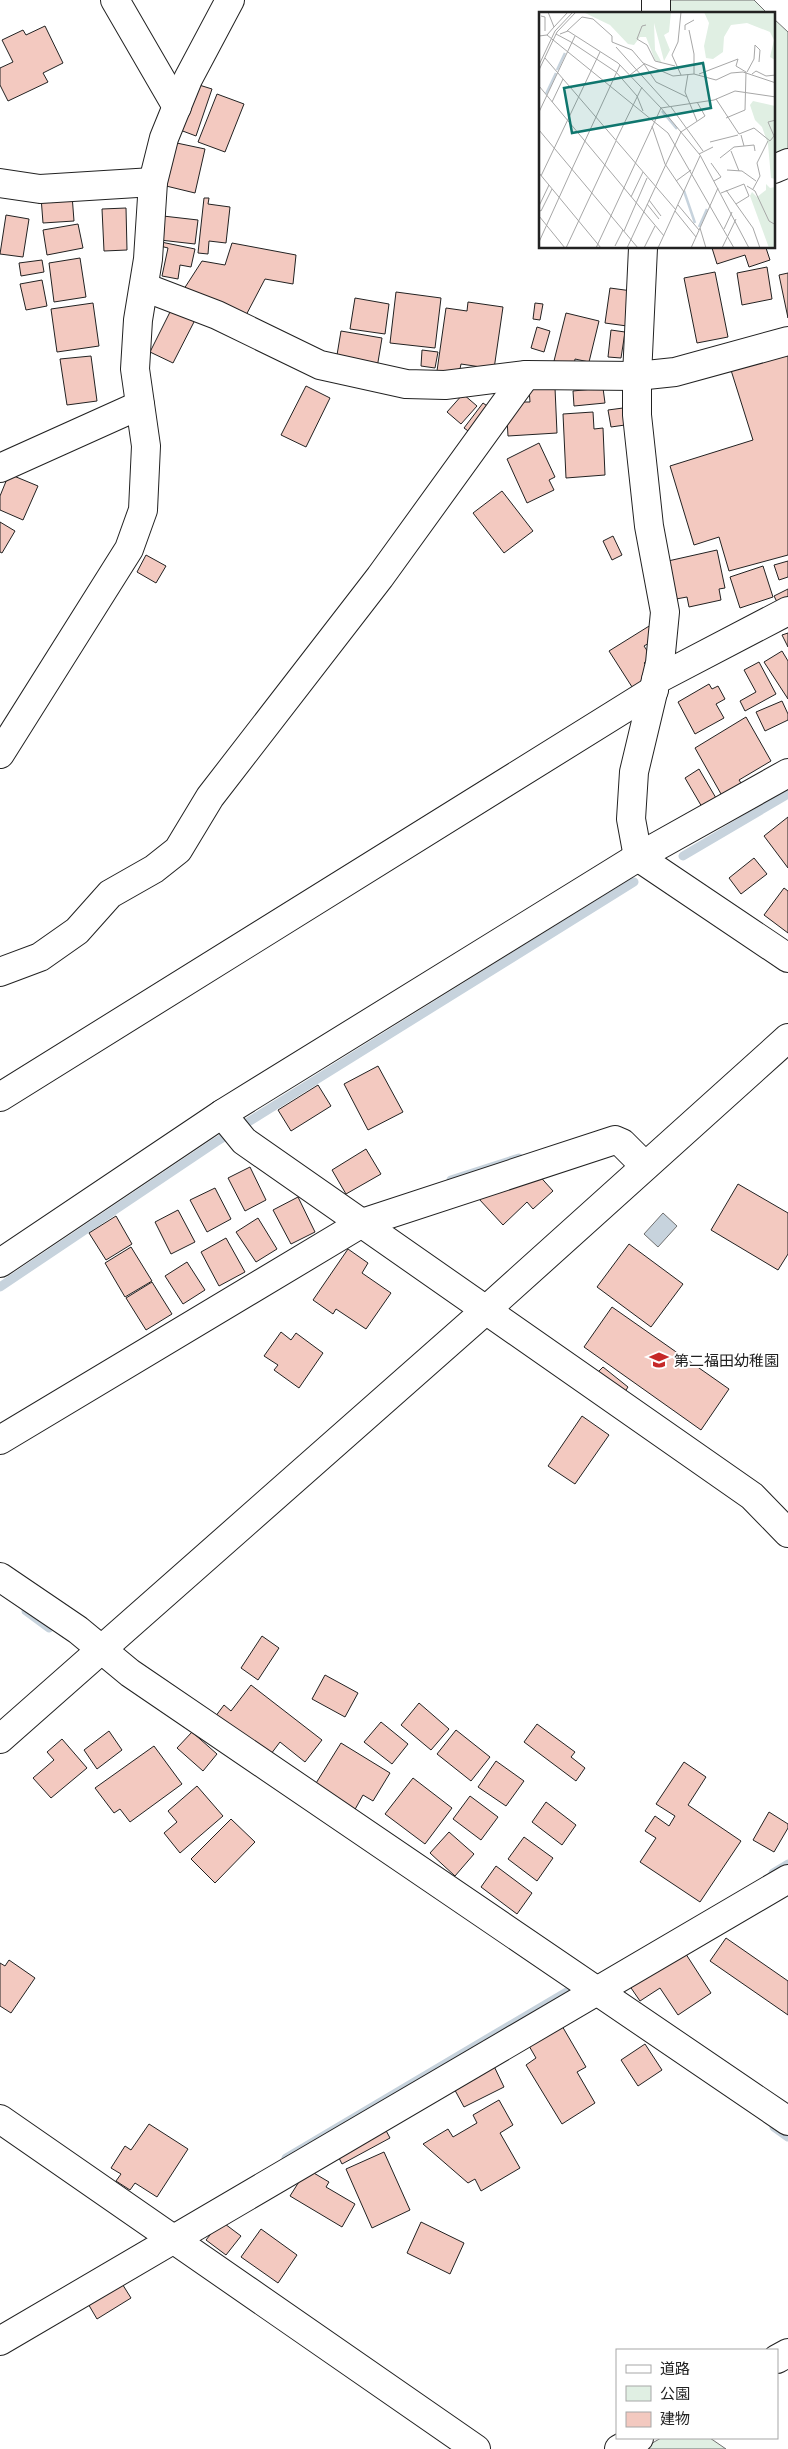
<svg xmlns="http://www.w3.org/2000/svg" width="788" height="2449" viewBox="0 0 788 2449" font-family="'IBM Plex Sans','Noto Sans JP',sans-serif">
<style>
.green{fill:#e0efe3;stroke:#6f6f6f}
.water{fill:#c7d3dd;stroke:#6f6f6f}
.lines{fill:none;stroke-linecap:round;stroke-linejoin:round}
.stream{stroke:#c7d3dd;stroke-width:9}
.building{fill:#f3c9c0;stroke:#222}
.minor-casing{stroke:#222;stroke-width:30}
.minor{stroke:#fff;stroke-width:28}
.labels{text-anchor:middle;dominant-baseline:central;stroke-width:4;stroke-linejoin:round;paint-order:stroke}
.poi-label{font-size:15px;fill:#222;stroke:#fff;text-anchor:start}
.inset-river{fill:none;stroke:#c7d3dd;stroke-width:2.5}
.inset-road{fill:none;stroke:#a7a7a7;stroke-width:1}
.view{fill:#0f766e;fill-opacity:0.15;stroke:#0f766e;stroke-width:2.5}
.inset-edge{fill:none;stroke:#222;stroke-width:2.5}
</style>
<rect width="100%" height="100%" fill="#fff"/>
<g class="green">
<path d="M668,0H754L768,14H667Z"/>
<path d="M774,19L788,32V153L774,158Z"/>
<path d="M661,2438H710L726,2449H642Z"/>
</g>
<path class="water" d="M663,1213L677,1226L658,1247L644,1234Z"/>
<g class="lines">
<g class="stream">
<path d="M683,856L788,794"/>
<path d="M451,1180L519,1158"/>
<path d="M0,1287L216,1142L634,882"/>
<path d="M26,1611L49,1628"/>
<path d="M773,1873L788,1864"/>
<path d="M774,2127L788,2137"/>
<path d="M286,2158L580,1984"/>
</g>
</g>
<g class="building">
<path d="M45,26L63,63L43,73L48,82L8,101L0,85V68L13,62L2,40L23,30L26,35Z"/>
<path d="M196,84L212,89L196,136L180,130Z"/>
<path d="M217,94L244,104L225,152L198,142Z"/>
<path d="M172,142L205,149L195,193L162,185Z"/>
<path d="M72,195L74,221L43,223L41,197Z"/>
<path d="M204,198H209L208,204L230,207L226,243L209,241L208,254L198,253Z"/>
<path d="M126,208L127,250L104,251L102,209Z"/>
<path d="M6,215L29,219L23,257L0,254Z"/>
<path d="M163,216L198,220L195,244L160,240Z"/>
<path d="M78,224L83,248L47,255L43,230Z"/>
<path d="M161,242L195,249L191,267L180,265L178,279L162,276L168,248L160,246Z"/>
<path d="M232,243L296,255L293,284L265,279L244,319L182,292L202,261L225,265Z"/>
<path d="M712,248H766L770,260L749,267L745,255L717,264Z"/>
<path d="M80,258L86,297L54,302L49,263Z"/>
<path d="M42,260L44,272L21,276L19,263Z"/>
<path d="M767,267L772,299L742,305L737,273Z"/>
<path d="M715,272L728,337L697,343L684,278Z"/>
<path d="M788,273V318L779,275Z"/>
<path d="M42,280L47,306L26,310L20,284Z"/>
<path d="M610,288L632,291L627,326L605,323Z"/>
<path d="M396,292L441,298L435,348L390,343Z"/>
<path d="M355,298L389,304L385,334L350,329Z"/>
<path d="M468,302L503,307L494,369L461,364L459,374L437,371L446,308L467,311Z"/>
<path d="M93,303L99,346L57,352L51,309Z"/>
<path d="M535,303L543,304L540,320L533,319Z"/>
<path d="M172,308L195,320L173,363L150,352Z"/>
<path d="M566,313L599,321L589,362L575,359L574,366L554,361Z"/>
<path d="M537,327L550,331L544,352L531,348Z"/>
<path d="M611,330L625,332L621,358L608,357Z"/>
<path d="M341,331L382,338L377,368L336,361Z"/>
<path d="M422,350L438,352L435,368L421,366Z"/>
<path d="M786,350L788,357V555L729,571L719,537L694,545L670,466L753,440L730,367Z"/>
<path d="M91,356L97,401L67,405L60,359Z"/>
<path d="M306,386L330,398L306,447L281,435Z"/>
<path d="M555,388L557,433L508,436L507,419L519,402H530L529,389Z"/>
<path d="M603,388L605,403L574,406L573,391Z"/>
<path d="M463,394L477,406L461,424L447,412Z"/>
<path d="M483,403L490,408L471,433L464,428Z"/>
<path d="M623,408L625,425L611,427L608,410Z"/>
<path d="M593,412L594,429L603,428L605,475L566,478L563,414Z"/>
<path d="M539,443L555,477L549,480L554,490L527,503L507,459Z"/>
<path d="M9,474L38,486L23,520L0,510V496Z"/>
<path d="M502,491L533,531L504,553L473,513Z"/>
<path d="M0,522L15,531L2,553L0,552Z"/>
<path d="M613,536L622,555L612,560L603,541Z"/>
<path d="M717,550L725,588L719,589L721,600L689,607L687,597L676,599L668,561Z"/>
<path d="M146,555L166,566L156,583L137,572Z"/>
<path d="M788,561V577L779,580L774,565Z"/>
<path d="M763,566L773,597L740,608L730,577Z"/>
<path d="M788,589V607L781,610L774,596Z"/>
<path d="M654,623L656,639L644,646L652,658L644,663L649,667L647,681L634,690L609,651Z"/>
<path d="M788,633V647L782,635Z"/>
<path d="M782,651L788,661V699L764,662Z"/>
<path d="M759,662L776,694L745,711L740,701L756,692L744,670Z"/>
<path d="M709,684L712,689L718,686L725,699L716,704L724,718L695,734L678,702Z"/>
<path d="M782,701L788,714V720L765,731L756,712Z"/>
<path d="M746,717L771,761L739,780L745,789L725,801L695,748Z"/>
<path d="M699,769L716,798L702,807L685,778Z"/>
<path d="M788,817V868L764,836Z"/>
<path d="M754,858L767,874L741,894L729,878Z"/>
<path d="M784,888L788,891V933L764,915Z"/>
<path d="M378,1066L403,1112L368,1130L344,1084Z"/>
<path d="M318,1085L331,1106L291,1131L278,1110Z"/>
<path d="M366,1149L381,1174L346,1194L332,1170Z"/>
<path d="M250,1167L266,1200L245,1211L228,1178Z"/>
<path d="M536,1172L553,1191L533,1209L527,1202L503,1225L479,1199Z"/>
<path d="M738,1184L788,1213V1254L778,1270L711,1230Z"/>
<path d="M215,1188L231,1219L207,1232L190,1200Z"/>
<path d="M298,1197L315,1232L291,1244L273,1210Z"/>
<path d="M178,1210L195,1242L171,1254L155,1222Z"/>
<path d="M116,1216L132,1244L106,1260L89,1233Z"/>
<path d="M258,1218L277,1249L256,1262L236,1232Z"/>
<path d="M226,1238L245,1272L219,1286L201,1252Z"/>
<path d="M629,1244L683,1284L651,1327L597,1287Z"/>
<path d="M131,1247L152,1281L125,1297L105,1263Z"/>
<path d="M348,1249L368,1263L362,1273L391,1293L366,1329L336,1309L333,1314L313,1300Z"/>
<path d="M187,1262L205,1290L183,1304L165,1276Z"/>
<path d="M152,1282L172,1314L146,1330L126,1298Z"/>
<path d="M612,1307L729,1389L701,1430L584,1347Z"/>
<path d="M281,1332L291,1340L296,1333L323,1353L299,1388L274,1370L278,1365L264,1356Z"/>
<path d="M603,1367L628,1387L624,1393L598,1372Z"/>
<path d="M582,1416L609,1435L575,1484L548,1466Z"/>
<path d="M262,1636L279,1648L258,1680L241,1668Z"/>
<path d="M325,1675L358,1693L345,1717L312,1699Z"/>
<path d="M251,1685L322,1740L305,1762L280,1742L268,1758L215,1717L224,1705L231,1711Z"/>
<path d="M419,1703L449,1729L431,1750L401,1725Z"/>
<path d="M381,1722L408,1744L392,1764L364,1742Z"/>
<path d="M537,1724L575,1752L571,1757L585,1768L576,1781L524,1742Z"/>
<path d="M456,1730L490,1757L471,1781L437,1754Z"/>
<path d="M109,1731L122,1750L97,1769L84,1750Z"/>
<path d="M192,1732L217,1754L203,1771L177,1748Z"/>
<path d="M62,1739L87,1768L51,1798L33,1778L54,1760L47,1752Z"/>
<path d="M341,1743L390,1773L373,1801L363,1795L353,1813L313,1788Z"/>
<path d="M154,1746L182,1784L130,1822L120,1809L114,1813L95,1788Z"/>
<path d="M496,1761L524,1781L506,1806L478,1787Z"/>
<path d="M684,1762L706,1777L688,1805L741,1841L700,1902L640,1862L656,1838L645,1831L655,1816L669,1826L675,1816L656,1804Z"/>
<path d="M413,1778L452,1808L425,1844L385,1814Z"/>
<path d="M197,1786L223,1816L180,1853L164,1833L177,1822L168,1811Z"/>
<path d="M470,1796L498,1817L481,1840L453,1819Z"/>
<path d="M546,1802L576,1825L562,1845L532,1822Z"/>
<path d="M769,1812L788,1824V1828L774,1852L753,1840Z"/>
<path d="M231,1819L255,1842L215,1883L191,1859Z"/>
<path d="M449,1832L474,1854L455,1876L430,1853Z"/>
<path d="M524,1837L553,1858L537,1881L508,1859Z"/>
<path d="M496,1866L532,1893L517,1914L481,1887Z"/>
<path d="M726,1938L788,1981V2015L710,1961Z"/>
<path d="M682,1948L711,1993L678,2015L660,1988L640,2001L629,1985Z"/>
<path d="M9,1960L35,1978L11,2013L0,2006V1963L5,1966Z"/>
<path d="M558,2019L586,2067L577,2072L595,2103L562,2124L526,2065L536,2058L525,2039Z"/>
<path d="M645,2044L662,2070L638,2086L621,2060Z"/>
<path d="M491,2060L504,2087L464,2107L450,2081Z"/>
<path d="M499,2100L513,2125L500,2133L520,2168L481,2191L475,2179L468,2183L423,2144L448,2129L453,2137L477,2123L473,2115Z"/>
<path d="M382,2123L390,2138L342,2164L334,2148Z"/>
<path d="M149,2124L188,2149L157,2197L135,2183L130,2190L116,2181L121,2174L111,2168L125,2146L131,2150Z"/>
<path d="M384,2152L410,2210L372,2228L346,2169Z"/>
<path d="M307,2169L329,2182L326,2187L355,2204L342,2227L290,2196Z"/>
<path d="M221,2221L241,2236L226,2255L206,2240Z"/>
<path d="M421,2222L464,2243L450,2274L407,2253Z"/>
<path d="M261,2229L297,2255L278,2283L241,2257Z"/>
<path d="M121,2282L131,2298L97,2319L87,2302Z"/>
</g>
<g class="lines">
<g class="minor-casing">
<g id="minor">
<path d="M115,0L177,107"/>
<path d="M656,14V0"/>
<path d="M774,169L788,163"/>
<path d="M0,183L40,189L153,182"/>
<path d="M643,248L637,376V415L649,526L665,612L660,663L634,772L631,819L638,857L788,958"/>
<path d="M144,287L217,315L320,365L406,384L445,385L526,375L637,376L675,372L788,341"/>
<path d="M0,468L140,405"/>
<path d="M656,680L788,611"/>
<path d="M0,754L129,549L143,510L146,446L135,369L138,320L148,259L153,182L164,138L188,79L230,0"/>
<path d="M0,972L40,957L77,931L110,894L154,869L178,850L210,797L380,577L526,375"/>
<path d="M0,1097L654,690"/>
<path d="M222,1114L244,1141L752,1496L788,1533"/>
<path d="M0,1263L222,1114L638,857L788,773"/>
<path d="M0,1440L362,1223L615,1140L622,1143L645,1166"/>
<path d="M0,1577L78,1630L130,1673L788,2121"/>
<path d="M0,1739L486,1310L788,1038"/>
<path d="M0,2119L476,2449"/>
<path d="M0,2341L788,1879"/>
<path d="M777,2359L788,2353"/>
<path d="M619,2449L639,2438"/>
</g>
</g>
<use href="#minor" class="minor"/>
</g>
<defs>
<g id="school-bare" transform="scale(1.5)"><path d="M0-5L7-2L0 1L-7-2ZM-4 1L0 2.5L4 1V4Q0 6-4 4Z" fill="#c62828" stroke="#fff" stroke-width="2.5" paint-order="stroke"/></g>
</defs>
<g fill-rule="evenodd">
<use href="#school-bare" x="659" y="1360"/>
</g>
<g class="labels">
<g class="poi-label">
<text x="674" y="1360">第二福田幼稚園</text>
</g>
</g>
<g transform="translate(539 12)">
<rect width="236" height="236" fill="#fff"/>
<path d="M44,0H132L130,20L125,23L131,38L125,49L115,11L116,38L123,51L116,48L107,25H101L95,33L89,32L71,13ZM165,0H236V48L231,45L235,28L231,20L208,11L192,13L185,25L184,40L174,47L167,46L165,34L170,11ZM214,89L236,94V167L232,166L229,132L223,115L216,108L211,93ZM227,172L231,176L236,175V236H230L211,184L213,180L218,185L227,178Z" fill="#e0efe3"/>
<path class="inset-river" d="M18,58L26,41M7,82L17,61M123,99L138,117M145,179L156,211M160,215L168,197"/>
<path class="inset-road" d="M2,4L6,5V19M107,13L103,14L98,27L108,33L116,49L136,54M15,15L29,0M146,18V13L155,8M150,18L155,42V62M28,19L43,5L54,7L73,24V30L93,38L104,51L134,64L155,62L177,68L192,61L204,60L237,71M17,22L32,30M21,22L29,19L79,51L122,96L161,143L210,236M8,23L15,15L9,0M0,24L8,23L129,121L195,236M32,30L77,60L98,84L104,99M77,35L131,95M6,46L137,198M105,52L117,70L148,85M0,53L16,19L34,0M0,58L18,20L37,0M208,60L215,47L216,33L221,38L220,50M149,62L146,80L158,109M160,62L199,47L197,54L207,60L206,98L187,106M213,62L217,59L227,64L237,63M91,63L105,52M142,63L133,43L139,30L142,0M0,74L125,224M177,87L200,122L215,116L231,129L235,124L229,110L237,108M13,90L24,67M132,95L164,139M0,100L36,24M113,114L126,152L145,180M0,118L99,236M77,128L103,75M171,130L199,123M205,134L215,133L216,139M192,139L200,159M160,142L174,135M181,146L195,135L205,134L202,123M172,151L182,165L175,169M33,157L81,53M188,158L203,159L217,169M0,161L62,236M2,164L61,40M137,169L152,158M208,174L216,179L230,209L237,213M214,177L221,164L218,151L229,129M187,178L214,216L221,236M182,181L205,172L210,184L197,192M92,185L104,160M110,188L122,204M108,192L120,207M139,193L160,218M0,194L10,173M0,198L2,199L13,177M136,199L157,225M0,204L26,236M161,216L167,236M185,217L193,200M85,219L108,166M0,230L33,157M76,234L84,218M27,236L77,129M57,236L122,96L175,88L196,79L237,85M88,236L142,120L166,104L158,90M105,236L116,214M119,236L161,144M152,236L179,176M183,236L197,207"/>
<path class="view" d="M164,51L172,96L33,121L25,76Z"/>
<rect width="236" height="236" class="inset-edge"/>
</g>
<rect x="616" y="2349" width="162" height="90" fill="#ffffff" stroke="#a7a7a7"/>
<rect x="626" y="2365" width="25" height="8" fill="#ffffff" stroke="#a7a7a7"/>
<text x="660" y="2374" font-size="15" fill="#222222">道路</text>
<rect x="626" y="2386" width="25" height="15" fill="#e0efe3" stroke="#a7a7a7"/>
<text x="660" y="2399" font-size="15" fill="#222222">公園</text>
<rect x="626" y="2412" width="25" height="15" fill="#f3c9c0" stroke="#a7a7a7"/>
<text x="660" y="2424" font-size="15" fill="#222222">建物</text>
</svg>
